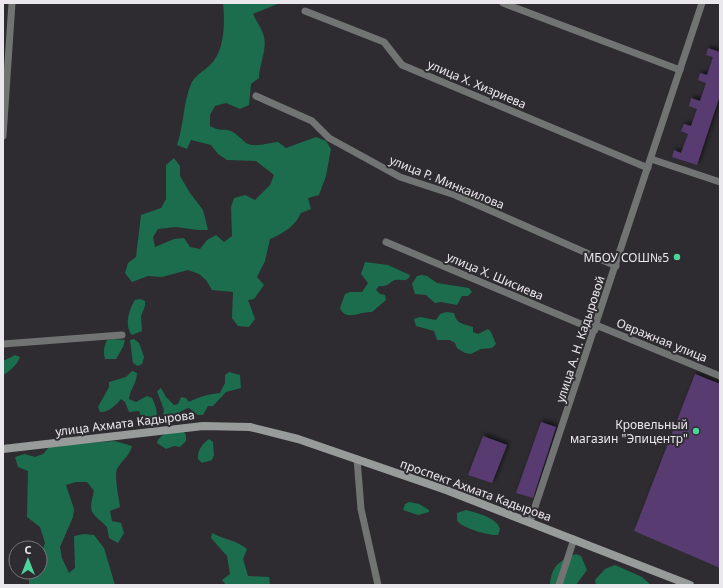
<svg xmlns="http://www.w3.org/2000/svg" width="723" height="588" viewBox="0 0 723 588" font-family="'Noto Sans',sans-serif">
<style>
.forest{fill:#1b6d4d}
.building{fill:#583b71;filter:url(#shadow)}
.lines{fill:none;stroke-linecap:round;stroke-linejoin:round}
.street{stroke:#717472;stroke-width:7}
.secondary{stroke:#979c9a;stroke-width:8}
.poi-dot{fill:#4cd49b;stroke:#2e2c31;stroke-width:1.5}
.labels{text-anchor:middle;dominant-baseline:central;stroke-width:4;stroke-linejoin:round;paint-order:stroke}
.street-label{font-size:12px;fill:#eae8ec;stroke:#2e2c31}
.poi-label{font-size:12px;fill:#eae8ec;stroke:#2e2c31;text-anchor:end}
</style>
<defs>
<filter id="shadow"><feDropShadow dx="2.5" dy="-2.5" stdDeviation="2" flood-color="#0009"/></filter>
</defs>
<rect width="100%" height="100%" fill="#2e2c31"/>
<g class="forest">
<path d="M223,3H280L253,14C256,21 263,30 264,37C267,50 259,65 259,78L251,84L249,105L240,109L226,103L215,106L210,115V126C221,132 222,128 231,131C237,134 241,139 246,143C255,148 268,143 278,142L286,148L316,137L326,141L331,149L326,176L319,195L308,198L311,209L301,213C295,226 284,233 270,239L265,261L257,277L264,285L254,299L248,300L255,319L249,327L238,326L232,318L233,292L212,290L206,280L199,274L188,270L162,277L148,276L132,282L125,273L128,263L136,257L141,215L161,208L166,199V165L174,158L180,166V176L190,193L203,210L208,230H198L176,227L158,229L153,237L155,247L174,239L184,238L190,247L200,249L207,240L216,235L224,242L232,236L231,207L234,198L245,195L255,200L270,185L274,175L256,161L227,160L218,154L211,145L191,140L187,149L177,145C184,125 183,103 191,84C195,75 203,72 210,65C225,51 225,22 223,3Z"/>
<path d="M365,262L388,265L410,275L409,278C404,282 401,279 395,280C389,282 389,287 379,286L376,290L380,294L385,295L386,300L372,312C360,311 346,322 340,308L345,294L350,292H362L368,283L361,274Z"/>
<path d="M422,275L427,276L437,283L469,288L472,292L468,296H462L457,305L441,302L435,303L426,295L415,294L412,284L417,276Z"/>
<path d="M140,299L145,301V306L141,316L142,331L132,335C124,326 129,309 135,300Z"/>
<path d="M446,312L454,313C456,324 464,324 473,327V332L478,334L488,329L491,332L496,344L492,348L481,349L471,354L465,353L457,348L455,343L450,340H437L434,331L416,326L414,319L420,317L436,320L440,314Z"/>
<path d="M112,339L125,340L123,347L116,359H105C103,351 104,347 107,340Z"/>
<path d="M134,339L139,343L144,357L142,364L138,366L133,363L130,340Z"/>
<path d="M15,355L20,357C18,364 9,372 3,375V361Z"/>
<path d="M132,371L137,373C137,383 130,389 129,399L136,402L147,396L152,398C156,407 160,415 153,423C144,424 142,419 139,411L129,412L125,402L121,399C116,405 108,413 100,412L98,407L109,387V382L126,377Z"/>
<path d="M229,372L240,375L241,388L226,392L213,406H208L203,415H198L189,408C180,410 176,417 168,419L163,415L164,410L157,391L161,388L166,397L174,405L178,404L181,397L186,398L189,402C198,397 209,394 220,393L225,383V375Z"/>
<path d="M183,431L186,435V441L180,447L174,446L166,449L157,443C160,432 173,432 183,431Z"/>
<path d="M209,439L213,442L214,455L212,460L202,463L198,459C197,451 202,444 209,439Z"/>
<path d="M115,441L132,446C128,459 123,458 117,469C114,477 119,498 120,507L110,511L112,521L121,523L124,533L118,543L109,538L107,527C91,511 88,515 94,491L87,482H76L66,485L74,509L73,517L60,547L62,558L69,573L75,568L74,536L84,534L94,535L104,548L115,585H29V572H40V556L45,543L40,527L27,517L28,471L18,467L15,457L25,454L35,457L43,454L50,446Z"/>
<path d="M409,502L419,504L429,510V512L418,515L403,510L405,504Z"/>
<path d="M466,510C476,513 497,517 500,529L498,535C490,536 460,528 457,520C457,519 457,514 457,513Z"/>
<path d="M212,533C225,540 236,540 247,549L243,559L248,576L269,577L270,585H226L222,580L230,574L227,556L211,538Z"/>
<path d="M576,554L581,556L587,570L576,585H550C551,566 559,561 576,554Z"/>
<path d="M615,565L642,577L651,585H596L595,580L605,569Z"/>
</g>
<g class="building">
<path d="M708,48L720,52V95L697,165L672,157L674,150L681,153L688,134L681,131L684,124L691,126L697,109L689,106L691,98L700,101L706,83L698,80L700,73L707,75L713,57L706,55Z"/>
<path d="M695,374L720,384V568L634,531Z"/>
<path d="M541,422L556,427L533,498L516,493Z"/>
<path d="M483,436L507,445L492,483L468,475Z"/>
</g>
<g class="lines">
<g class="street">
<path d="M503,3L680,70"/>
<path d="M305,11L384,42L402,65L648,168"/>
<path d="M256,96L312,121L329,138L400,177L455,195L616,266"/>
<path d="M3,136L12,3"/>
<path d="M651,159L720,182"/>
<path d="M386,242L595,330"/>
<path d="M596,325L720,376"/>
<path d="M3,344L122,335"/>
<path d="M357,459L361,509L378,585"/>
<path d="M530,522L702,3"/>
<path d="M559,585L574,539"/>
</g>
<path class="secondary" d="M3,449L203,426L250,427L298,439L446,490L690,585"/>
</g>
<g class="poi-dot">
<circle cx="677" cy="257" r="4"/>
<circle cx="696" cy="431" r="4"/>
</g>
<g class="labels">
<g class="street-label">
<text transform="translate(477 84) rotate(23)">улица Х. Хизриева</text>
<text transform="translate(447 182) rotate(22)">улица Р. Минкаилова</text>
<text transform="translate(495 276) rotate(23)">улица Х. Шисиева</text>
<text transform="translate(580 339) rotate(-72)">улица А. Н. Кадыровой</text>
<text transform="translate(662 340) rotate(22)">Овражная улица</text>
<text transform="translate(125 423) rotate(-7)">улица Ахмата Кадырова</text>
<text transform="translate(476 490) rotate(20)">проспект Ахмата Кадырова</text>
</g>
<g class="poi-label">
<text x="669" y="257">МБОУ СОШ№5</text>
<text x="688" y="424">Кровельный<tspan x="688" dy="14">магазин "Эпицентр"</tspan></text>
</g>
</g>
<rect width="723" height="588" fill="none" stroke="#eae8ec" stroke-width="8"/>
<g transform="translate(28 560)"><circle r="19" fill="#2e2c31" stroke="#79777c"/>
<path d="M0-3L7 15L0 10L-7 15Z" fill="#4cd49b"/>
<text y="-6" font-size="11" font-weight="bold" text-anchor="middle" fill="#eae8ec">С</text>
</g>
</svg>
